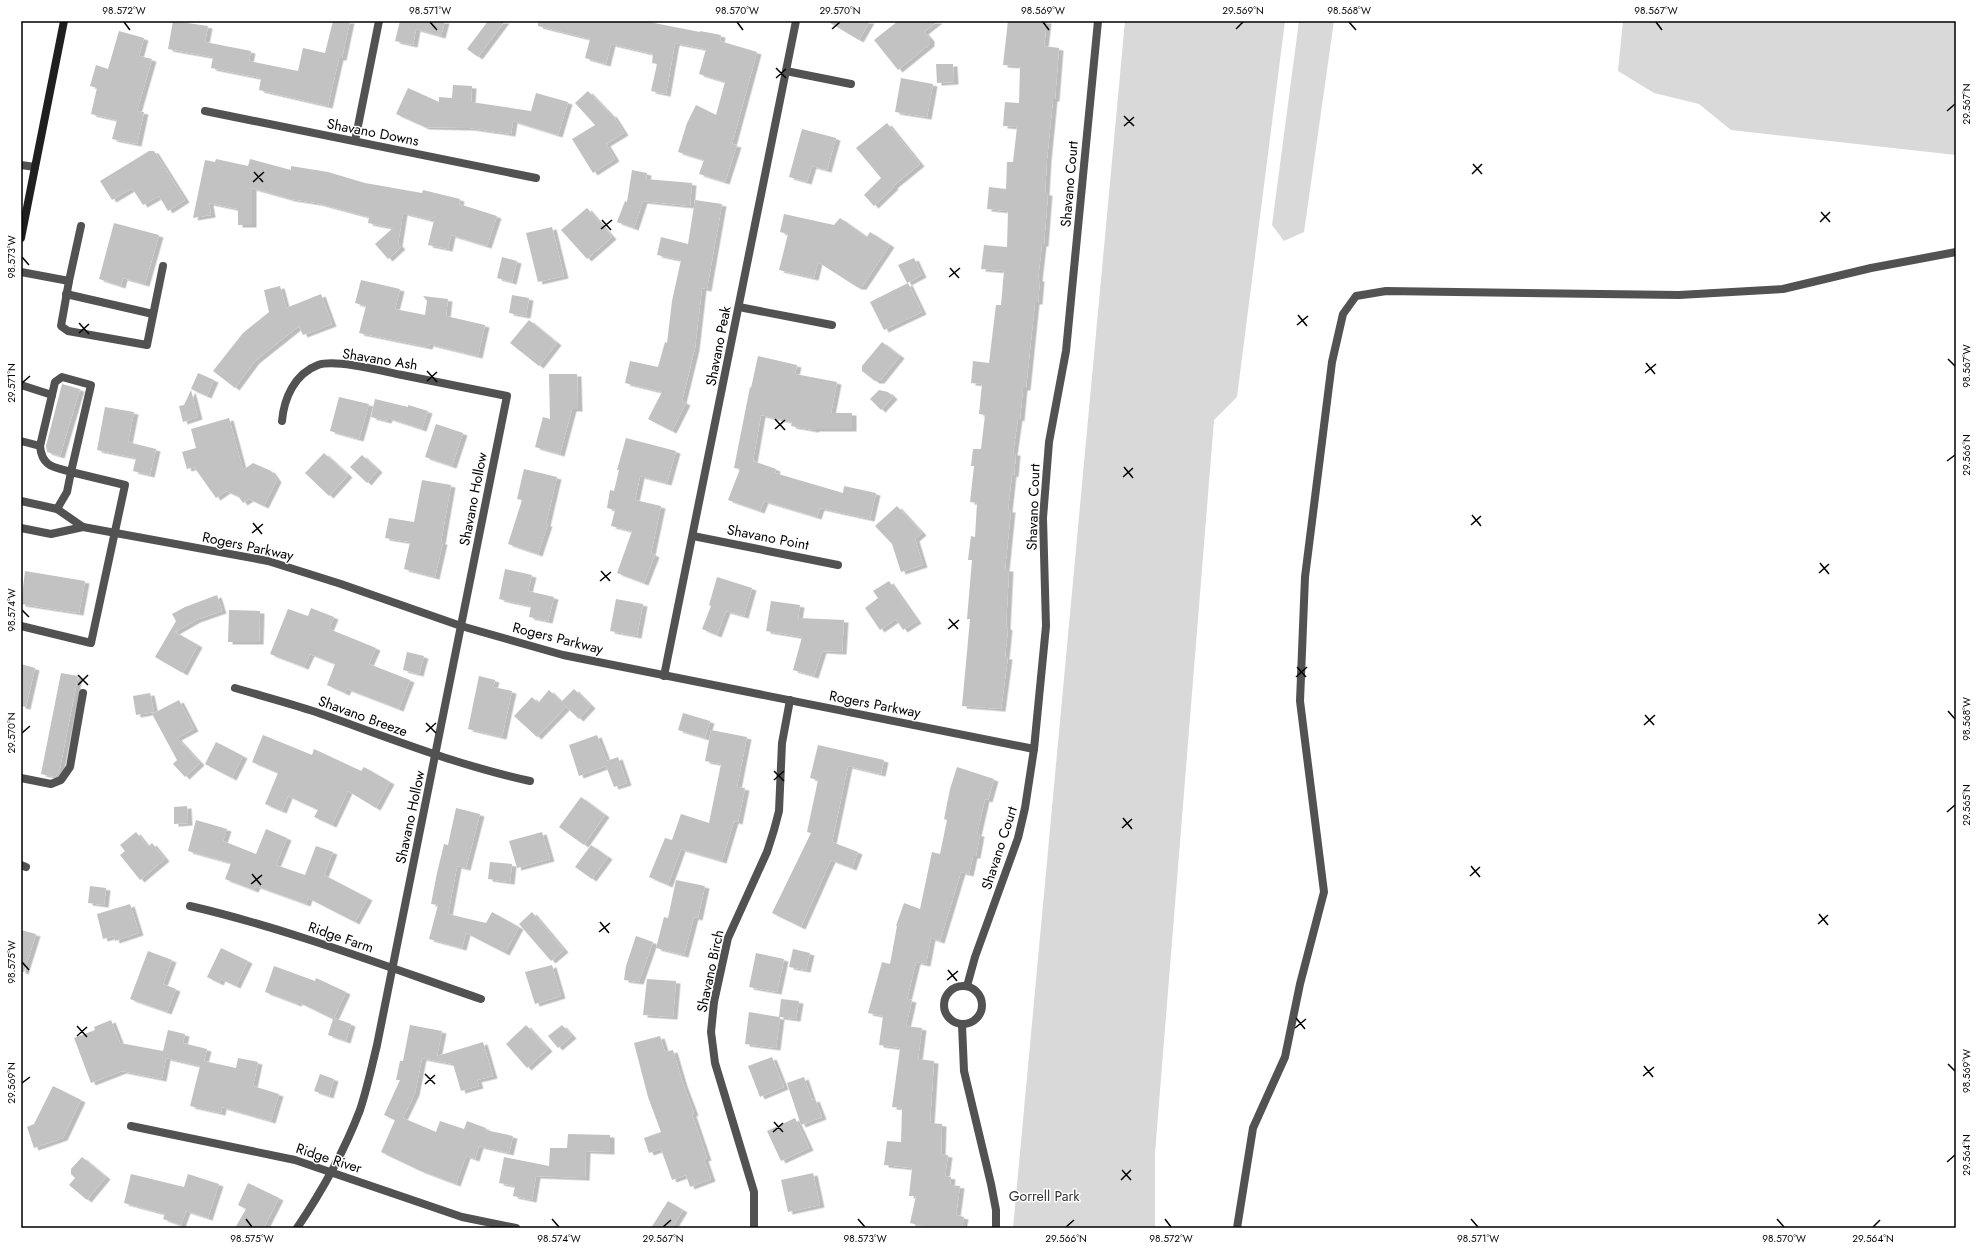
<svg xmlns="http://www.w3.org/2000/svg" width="1977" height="1249" viewBox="0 0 1977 1249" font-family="Jost,sans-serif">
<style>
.green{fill:#d9d9d9}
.building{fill:#c2c2c2;filter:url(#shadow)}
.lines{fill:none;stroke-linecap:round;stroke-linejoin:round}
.lane{stroke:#525252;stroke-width:8}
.street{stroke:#525252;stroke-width:8}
.secondary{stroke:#1f1f1f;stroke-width:8}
.ticks{fill:none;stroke:#000;stroke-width:1.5}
.labels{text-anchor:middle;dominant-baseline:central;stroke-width:3;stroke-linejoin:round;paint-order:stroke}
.street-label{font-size:14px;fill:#000;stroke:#fff}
.park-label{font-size:14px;fill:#303030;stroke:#fff}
.neatline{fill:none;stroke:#000;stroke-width:1.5}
.ticks-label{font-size:10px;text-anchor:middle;fill:#000}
</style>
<defs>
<filter id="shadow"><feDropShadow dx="4.5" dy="2.5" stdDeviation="0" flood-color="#0004"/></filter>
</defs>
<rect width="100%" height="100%" fill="#fff"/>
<g class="green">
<path d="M1125,21H1285L1237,397L1214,420L1155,1153V1228H1013Z"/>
<path d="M1299,21H1334L1304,232L1284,241L1272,225Z"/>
<path d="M1623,21H1956V155L1731,130L1699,104L1654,93L1618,71Z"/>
</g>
<g class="building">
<path d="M173,21L208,26L205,42L251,51L249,61L298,71L303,48L325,53L333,21H350L342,58H339L328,106L259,90L261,78L211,68L213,57L168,49Z"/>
<path d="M400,21H445L441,36L416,29L413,45L395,41Z"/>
<path d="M488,21H505L478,57L467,49Z"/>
<path d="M538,21H644L700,32V31L721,35L720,41L757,52L732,144L737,145L725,182L699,174L704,160L678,152L687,123L696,105L716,115L725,82L699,74L706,49L675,43L666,94L651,91L657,64L652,63L653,54L611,44L606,64L585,58L590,39L538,26Z"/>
<path d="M827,21H870L859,40Z"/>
<path d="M898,21H938L924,32L930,39V44L898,70L874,40Z"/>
<path d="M1008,21H1047L1044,46L1059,48L1055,99H1053L1047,159L1045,193H1048L1044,244H1042L1038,279H1040L1038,302H1035L1026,388H1023L1020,419L1018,418L1013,453H1016L1014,475L1012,474L1008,510H1011L1005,569H1009L1006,627L1008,628L1005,657H1008L1001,709L962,706L970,619H967L972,560H968L971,536L975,537L977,503L970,502L974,466H971L973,449H981L985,415L979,414L982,384L971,383L973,361L989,363L996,305H1001L1004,271L981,269L984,245L1007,247L1008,211L987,209L989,187L1006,189L1007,162H1013L1017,127L1003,126L1005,102L1019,103L1020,66L1003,65Z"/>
<path d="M119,31L144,38L139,56L152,59L137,111L144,112L137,144L112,139L117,120L91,114L97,88L90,86L96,65L108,69Z"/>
<path d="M936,64H953L954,82L937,83Z"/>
<path d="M901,78L933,84L927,117L895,112Z"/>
<path d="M453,85L472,86L471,102L531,111L536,93L568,102L558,135L513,121L511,134L470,128L425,127L396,114L408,88L439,102V97L452,98Z"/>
<path d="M588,91L611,115L612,114L624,133L606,144L615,159L593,173L572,139L595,125L575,103Z"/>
<path d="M887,123L920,164L893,186L894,187L874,206L864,195L881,178L856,148Z"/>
<path d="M802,129L836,138L827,170L812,166L807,182L789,177Z"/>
<path d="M149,151H154L185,200L168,211L159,196L143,205L132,188L112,200L100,181Z"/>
<path d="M216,159L248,166L250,159L291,170V166L328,172L365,183L422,193L423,190L460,199L459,204L497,216L487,246L451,235L448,249L428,245L435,216L431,220L403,213L398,244L401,247L388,259L375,244L393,228L368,223L369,217L317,203L291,199L252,188V225H238V209L209,203L211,215L193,218L205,160L215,162Z"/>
<path d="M632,170L647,173L646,179L692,183L690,206L643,201L634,228L617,222L625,201L627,202Z"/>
<path d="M695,200L722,204L707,289L702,288L695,348L682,401L686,403L672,431L648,419L662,392L625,383L630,361L658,367L665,342L667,343L672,301L681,260L657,255L661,237L688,244Z"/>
<path d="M587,208L612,237L587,259L561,230Z"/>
<path d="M784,214L834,225L840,218L867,237L870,232L890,245L862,287H857L818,262L814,278L779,270L788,234L780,232Z"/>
<path d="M114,223L159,235L145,284L123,278L121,286L99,279Z"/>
<path d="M552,227L564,276L538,282L526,233Z"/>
<path d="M502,257L517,261L512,282L497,278Z"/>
<path d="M914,258L922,275L907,283L898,265Z"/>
<path d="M361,280L400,289L395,309L425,315L427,301L423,296L448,299L446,316L485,325L478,356L429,344L428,347L359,333L366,306L355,303Z"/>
<path d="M908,283L922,312L884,330L870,302Z"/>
<path d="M280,286L286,308L321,294L332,324L303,335L299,326L255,361L235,388L213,371L243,333L269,312L264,290Z"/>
<path d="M512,295L529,298L526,316L509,313Z"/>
<path d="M529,320L557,343L539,366L510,343Z"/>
<path d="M882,342L900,356L880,381H875L862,371V366Z"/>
<path d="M758,356L797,365L795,374L837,382L831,413H852V429H815L814,430L791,426L792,422L761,415L753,461L776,469L775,473L843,493L844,486L876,493L870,519L820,508L817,517L764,501L760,511L728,500L740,469L734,468L750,387L751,388Z"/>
<path d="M198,373L214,380L207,396L191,389Z"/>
<path d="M549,374H577L578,409H572L560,454L535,447L543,417L550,419Z"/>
<path d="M62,384L80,389L60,456L47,452L46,446Z"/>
<path d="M191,390L198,417L183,422L179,406L184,405Z"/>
<path d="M879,390L888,392L893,397L881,410L870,399Z"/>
<path d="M339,397L369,404L359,439L330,431Z"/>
<path d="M375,399L408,407V405L428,411L422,429L388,418L387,421L371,417Z"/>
<path d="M105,407L134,412L128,442L156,449L150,475L133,471L136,458L97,450Z"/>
<path d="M229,418L243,470L253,463L271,471L277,480L264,506L249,499L243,503L239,497L226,491L216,498L194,467L187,469L182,452L196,448L191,429Z"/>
<path d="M436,424L463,433L452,466L425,457Z"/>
<path d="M626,438L676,451L667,483L640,476L635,500L661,506L651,553L655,555L644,583L617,573L632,531L611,526L615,510L607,508L610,490L614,491L619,470H617Z"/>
<path d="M324,453L348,475L329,496L305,473Z"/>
<path d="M362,455L378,470L367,483L350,467Z"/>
<path d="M524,469L557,477L546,524H548L538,554L508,544L522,500L517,499Z"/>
<path d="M422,480L451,485L441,542H443L435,577L404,569L410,542L385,538L389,518L414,522Z"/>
<path d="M897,506L922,533L915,539L923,565L901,572L892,544L875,526Z"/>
<path d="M505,569L532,575L528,591L554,597L548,621L529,617L531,606L499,599Z"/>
<path d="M25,571L85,581L79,613L21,604Z"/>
<path d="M717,577L752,588L744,616L726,611L717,635L702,629L711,606L709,605Z"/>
<path d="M889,581L917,621L903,630L896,619L880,630L865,608L878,598L873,591Z"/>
<path d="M217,595L222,611L196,620L175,632L198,645L183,673L155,657L176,621L172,614L185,607Z"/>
<path d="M616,599L643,604L637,636L610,631Z"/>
<path d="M771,601L800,605L798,618L844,620L842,652L822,651L814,676L793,670L802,637L766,631Z"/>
<path d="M311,608L334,617L329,629L376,648L369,664L410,680L399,709L347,689L345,693L327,685L335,664L310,654L304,667L270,654L288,609L308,616Z"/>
<path d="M229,610L260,611L259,642H228Z"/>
<path d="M407,652L424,656L419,674L403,670Z"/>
<path d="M21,664L35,668L26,707L21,706Z"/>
<path d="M61,673L78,676L59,773L55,777L41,774Z"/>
<path d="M479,676L495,680L493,687L512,691L502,737L468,729Z"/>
<path d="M574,689L591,706L579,719L561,702Z"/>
<path d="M549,690L566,707L537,737L514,716L532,697L538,703Z"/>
<path d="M150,693L154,712L136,715L133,696Z"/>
<path d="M179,700L194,729L177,738L200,763L185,777L173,764L177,760L152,714Z"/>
<path d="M683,713L710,721L705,738L678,730Z"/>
<path d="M711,730L747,737L737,787L745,788L738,822L734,821L722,861L681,849L668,885L649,877L665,838L672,840L681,814L709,823L721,764L705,761Z"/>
<path d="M263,735L312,755L314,749L361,771L364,767L390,782L376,808L348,791L332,825L314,817L318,810L288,796L282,811L265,804L278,773L252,762Z"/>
<path d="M597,735L607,761L618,757L627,783L614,787L606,766L579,776L569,745Z"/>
<path d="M216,742L243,756L232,778L205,764Z"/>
<path d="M818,745L884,760L881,774L848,766L832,842L858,852L852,868L831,860L801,927L772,913L811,833L807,832L818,780L810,778Z"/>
<path d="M957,767L994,779L988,800L985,799L977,834H980L976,856H973L969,874L961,872L940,941L931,938L926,964L916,962L907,999L912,1000L906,1026L922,1028L918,1059L934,1061L930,1123L942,1124L941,1154L948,1155L945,1176L951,1177L950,1185L960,1186L956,1215L964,1217L962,1228H931L910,1223L916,1196H909L912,1168L884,1165L887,1141L901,1142L902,1108L892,1107L900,1048L879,1045L883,1016L868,1013L882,962L890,964L897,926H896L904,903L920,909L932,852L940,854L947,820L944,819L950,789Z"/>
<path d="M581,797L605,815L584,845L559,827Z"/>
<path d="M187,806L188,823L174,824V807Z"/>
<path d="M456,808L480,814L466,868L457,866L448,914L486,923L492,912L519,927L505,953L466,933L462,948L429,939L438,905L431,904L437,873L444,844L448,845Z"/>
<path d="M196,820L227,829L223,841L256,854L266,829L287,838L276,865L305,875L316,846L333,852L324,875L368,898L355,922L308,898L306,904L256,886L254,890L225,879L231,863L188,851Z"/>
<path d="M136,832L148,847L152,843L165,859L140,880L120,855L125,851L120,845Z"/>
<path d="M542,832L550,859L517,868L509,841Z"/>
<path d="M591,845L608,857L592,879L575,867Z"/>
<path d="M490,862L512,864L510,882L488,879Z"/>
<path d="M676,880L705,886L698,918L694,917L684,955L656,948L664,917L668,918Z"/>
<path d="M90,886L106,888L104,905L88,903Z"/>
<path d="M130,904L139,933L115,941L114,936L103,939L97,914Z"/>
<path d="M532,912L564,950L551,961L519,924Z"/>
<path d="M21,930L36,934L24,972L21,971Z"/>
<path d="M636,936L653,942L639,982L624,980L626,966Z"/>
<path d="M221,948L248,961L236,986L221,979L219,983L207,977Z"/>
<path d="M793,949L810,953L806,970L789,967Z"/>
<path d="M148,951L172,960L163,984L176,989L167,1012L130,999Z"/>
<path d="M756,953L784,959L777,992L749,987Z"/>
<path d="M552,965L561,996L535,1004L525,972Z"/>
<path d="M274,966L315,981L316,978L346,992L334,1018L351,1024L346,1041L328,1035L333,1019L298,1002L297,1004L265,992Z"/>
<path d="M647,979L676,981L673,1017L643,1015Z"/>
<path d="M781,999L799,1001L796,1019L780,1017L776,1048L745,1044L749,1012L779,1017Z"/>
<path d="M111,1020L120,1043L163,1051L168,1030L185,1034L183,1043L207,1049L204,1061L236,1068L238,1058L258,1062L253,1086L279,1094L271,1121L222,1107L221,1113L190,1106L200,1066L166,1058L162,1079L122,1071L91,1083L74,1038L95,1030L94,1027Z"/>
<path d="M410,1025L442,1031L437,1056L483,1042L493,1076L477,1080L479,1086L461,1091L453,1064L422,1058L415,1093L403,1118L436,1132L440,1121L464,1129L467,1121L486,1128L485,1130L513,1136L509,1153L479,1146L475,1159L466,1156L456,1184L421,1171L381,1152L395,1120L384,1115L400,1080H396L400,1061H403Z"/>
<path d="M526,1025L548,1049L527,1068L506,1044Z"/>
<path d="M562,1025L572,1036L558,1048L548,1036Z"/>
<path d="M660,1036L665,1052L673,1050L683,1084L694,1113L692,1114L707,1158L704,1159L711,1179L690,1187L686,1175L672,1180L661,1149L649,1153L644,1138L661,1132L648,1097L634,1043Z"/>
<path d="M772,1057L784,1087L760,1097L748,1066Z"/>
<path d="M320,1074L334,1079L329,1096L314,1091Z"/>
<path d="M804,1077L812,1100L815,1099L822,1117L801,1125L787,1083Z"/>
<path d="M53,1086L81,1100L63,1138L34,1148L27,1127L34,1124Z"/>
<path d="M795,1118L809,1148L781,1161L767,1131Z"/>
<path d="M568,1134L610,1135V1152L586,1151L585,1178L536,1176L532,1200L513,1196L515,1186L499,1183L504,1157L549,1166L550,1148H567Z"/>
<path d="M82,1157L106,1177L87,1200L69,1185L75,1178L71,1174V1169Z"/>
<path d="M813,1173L820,1205L788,1212L781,1180Z"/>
<path d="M131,1174L184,1187L188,1174L219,1184L208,1218L186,1211L181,1225L163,1219L165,1214L124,1203Z"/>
<path d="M248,1183L279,1198L264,1228H235L246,1209L238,1205Z"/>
<path d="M668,1201L683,1210L672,1228H651Z"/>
</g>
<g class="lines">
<g class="lane">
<path d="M21,165L35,167"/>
<path d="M21,272L69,281L81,226"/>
<path d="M69,281L61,326L68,331L147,345L163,266"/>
<path d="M66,294L153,314"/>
<path d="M21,385L52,395L40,446L21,441"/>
<path d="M40,446C42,467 54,467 71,472L91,385L62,377L55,382L52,395"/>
<path d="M21,626L91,643L125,485L71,472L67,492L57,509"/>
<path d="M21,778L51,784L61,780L70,767L83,693"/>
<path d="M21,865L26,867"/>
<path d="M1237,1228L1253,1128L1285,1057L1300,984L1324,892L1300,701L1305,577L1332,362L1343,314L1356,296L1386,291L1679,295L1783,289L1871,268L1956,252"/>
</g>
<g class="street">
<path d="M786,71L851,84"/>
<path d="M205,111L536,178"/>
<path d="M355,141L379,21"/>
<path d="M739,307L832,325"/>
<path d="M282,421C284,399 294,374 318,365C336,359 383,371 402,375C437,382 472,389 507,396L377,1045C372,1066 367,1089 360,1110C344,1152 322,1191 297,1228"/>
<path d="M21,501L57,509L83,527L268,561L341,584L461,626L563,655L1034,749"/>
<path d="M21,528L51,534L83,527"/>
<path d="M693,536L838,565"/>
<path d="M664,676L796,21"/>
<path d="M235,688C262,696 289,703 316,712C387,737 456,765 530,781"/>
<path d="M190,906C289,929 385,966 481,999"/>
<circle cx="963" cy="1005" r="19"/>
<path d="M967,986L975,957L1018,838L1025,808L1034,749L1046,626L1043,518L1049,442L1066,351L1098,21"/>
<path d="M962,1025L964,1071L991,1184L996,1210V1228"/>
<path d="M131,1126L295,1160L462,1217L516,1228"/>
<path d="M754,1228V1192L715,1063L711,1032L714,1002L728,938L767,852L774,830L779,811L782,743L790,700"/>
</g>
<path class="secondary" d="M21,238L64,21"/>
</g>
<path class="ticks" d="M124,22L130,30M430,22L437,30M737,22L743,30M1043,22L1049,30M1349,22L1356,30M1656,22L1662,30M832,29L840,22M1236,29L1243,22M776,68L786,78M776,78L786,69M1947,111L1955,104M1124,116L1134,126M1124,126L1134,117M1473,164L1482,174M254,172L263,182M1472,174L1482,164M253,182L264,172M1821,212L1830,222M602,220L611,230M1820,222L1830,212M601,229L612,220M22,257L29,265M950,268L959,278M949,277L960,268M1298,315L1307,326M79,323L89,334M1297,325L1308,316M79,333L89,324M1948,359L1955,366M1646,363L1655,374M427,371L437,382M1645,373L1656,364M427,381L437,372M22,383L30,376M775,419L785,430M775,429L785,420M1947,461L1955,455M1124,467L1133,478M1123,477L1133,468M1472,515L1481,526M253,523L262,534M1471,525L1481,516M252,533L263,524M1820,563L1829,574M601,571L610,581M1819,573L1829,564M600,581L611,572M22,610L29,617M949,619L958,629M948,629L959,620M1297,667L1306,677M78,675L88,685M1296,677L1307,667M78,685L88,675M1948,711L1955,719M1645,715L1654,725M426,723L436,733M1644,725L1655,715M426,732L436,723M22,733L30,726M774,771L784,781M774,780L784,771M1947,812L1955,805M1123,818L1132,829M1122,828L1132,819M1471,866L1480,877M252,874L261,885M1470,876L1480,867M251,884L262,875M1819,914L1828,925M600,922L609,933M1818,924L1828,915M599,932L610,923M22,962L29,970M948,970L957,981M947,980L958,971M1296,1018L1305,1029M77,1026L87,1037M1295,1028L1306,1019M77,1036L87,1027M1948,1064L1955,1071M1644,1066L1653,1077M425,1074L435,1084M1643,1076L1654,1067M22,1083L30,1077M425,1084L435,1075M774,1122L783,1132M773,1132L783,1123M1947,1162L1955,1155M1122,1170L1131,1180M1121,1180L1131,1170M246,1219L252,1227M552,1219L559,1227M858,1219L865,1227M1165,1219L1171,1227M1471,1219L1478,1227M1777,1219L1784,1227M663,1227L671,1220M1066,1227L1074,1220M1873,1227L1880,1220"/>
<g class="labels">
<g class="street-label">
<text transform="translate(373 132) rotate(11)">Shavano Downs</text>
<text transform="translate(1069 184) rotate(-85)">Shavano Court</text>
<text transform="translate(718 346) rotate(-79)">Shavano Peak</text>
<text transform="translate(380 359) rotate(9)">Shavano Ash</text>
<text transform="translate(473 499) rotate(-79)">Shavano Hollow</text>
<text transform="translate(1033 507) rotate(-88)">Shavano Court</text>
<text transform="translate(768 537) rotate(11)">Shavano Point</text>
<text transform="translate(248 546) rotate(12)">Rogers Parkway</text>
<text transform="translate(558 638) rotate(14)">Rogers Parkway</text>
<text transform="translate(875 704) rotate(11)">Rogers Parkway</text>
<text transform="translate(363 716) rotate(20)">Shavano Breeze</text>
<text transform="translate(410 817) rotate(-78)">Shavano Hollow</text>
<text transform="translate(999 848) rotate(-72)">Shavano Court</text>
<text transform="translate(341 937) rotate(19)">Ridge Farm</text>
<text transform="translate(710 971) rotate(-78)">Shavano Birch</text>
<text transform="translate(329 1158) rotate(18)">Ridge River</text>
</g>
<g class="park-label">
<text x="1044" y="1196">Gorrell Park</text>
</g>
</g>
<rect width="1977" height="1249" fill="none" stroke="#ffffff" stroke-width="44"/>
<rect x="22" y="22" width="1933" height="1205" class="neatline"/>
<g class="ticks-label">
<text x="124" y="14">98.572°W</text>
<text x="430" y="14">98.571°W</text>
<text x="737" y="14">98.570°W</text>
<text x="840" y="14">29.570°N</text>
<text x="1043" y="14">98.569°W</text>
<text x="1243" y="14">29.569°N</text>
<text x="1349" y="14">98.568°W</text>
<text x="1656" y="14">98.567°W</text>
<text transform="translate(1966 104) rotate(-90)" y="4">29.567°N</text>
<text transform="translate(11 257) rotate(-90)" y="4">98.573°W</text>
<text transform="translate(1966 366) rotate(-90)" y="4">98.567°W</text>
<text transform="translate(11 383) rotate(-90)" y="4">29.571°N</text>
<text transform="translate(1966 455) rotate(-90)" y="4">29.566°N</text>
<text transform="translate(11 610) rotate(-90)" y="4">98.574°W</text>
<text transform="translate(1966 719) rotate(-90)" y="4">98.568°W</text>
<text transform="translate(11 733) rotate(-90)" y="4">29.570°N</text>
<text transform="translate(1966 805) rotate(-90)" y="4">29.565°N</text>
<text transform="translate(11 962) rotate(-90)" y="4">98.575°W</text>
<text transform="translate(1966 1071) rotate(-90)" y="4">98.569°W</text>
<text transform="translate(11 1083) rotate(-90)" y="4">29.569°N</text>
<text transform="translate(1966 1155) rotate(-90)" y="4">29.564°N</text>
<text x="252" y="1242">98.575°W</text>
<text x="559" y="1242">98.574°W</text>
<text x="663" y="1242">29.567°N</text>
<text x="865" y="1242">98.573°W</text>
<text x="1066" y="1242">29.566°N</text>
<text x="1171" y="1242">98.572°W</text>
<text x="1478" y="1242">98.571°W</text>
<text x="1784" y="1242">98.570°W</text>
<text x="1873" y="1242">29.564°N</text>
</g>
</svg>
